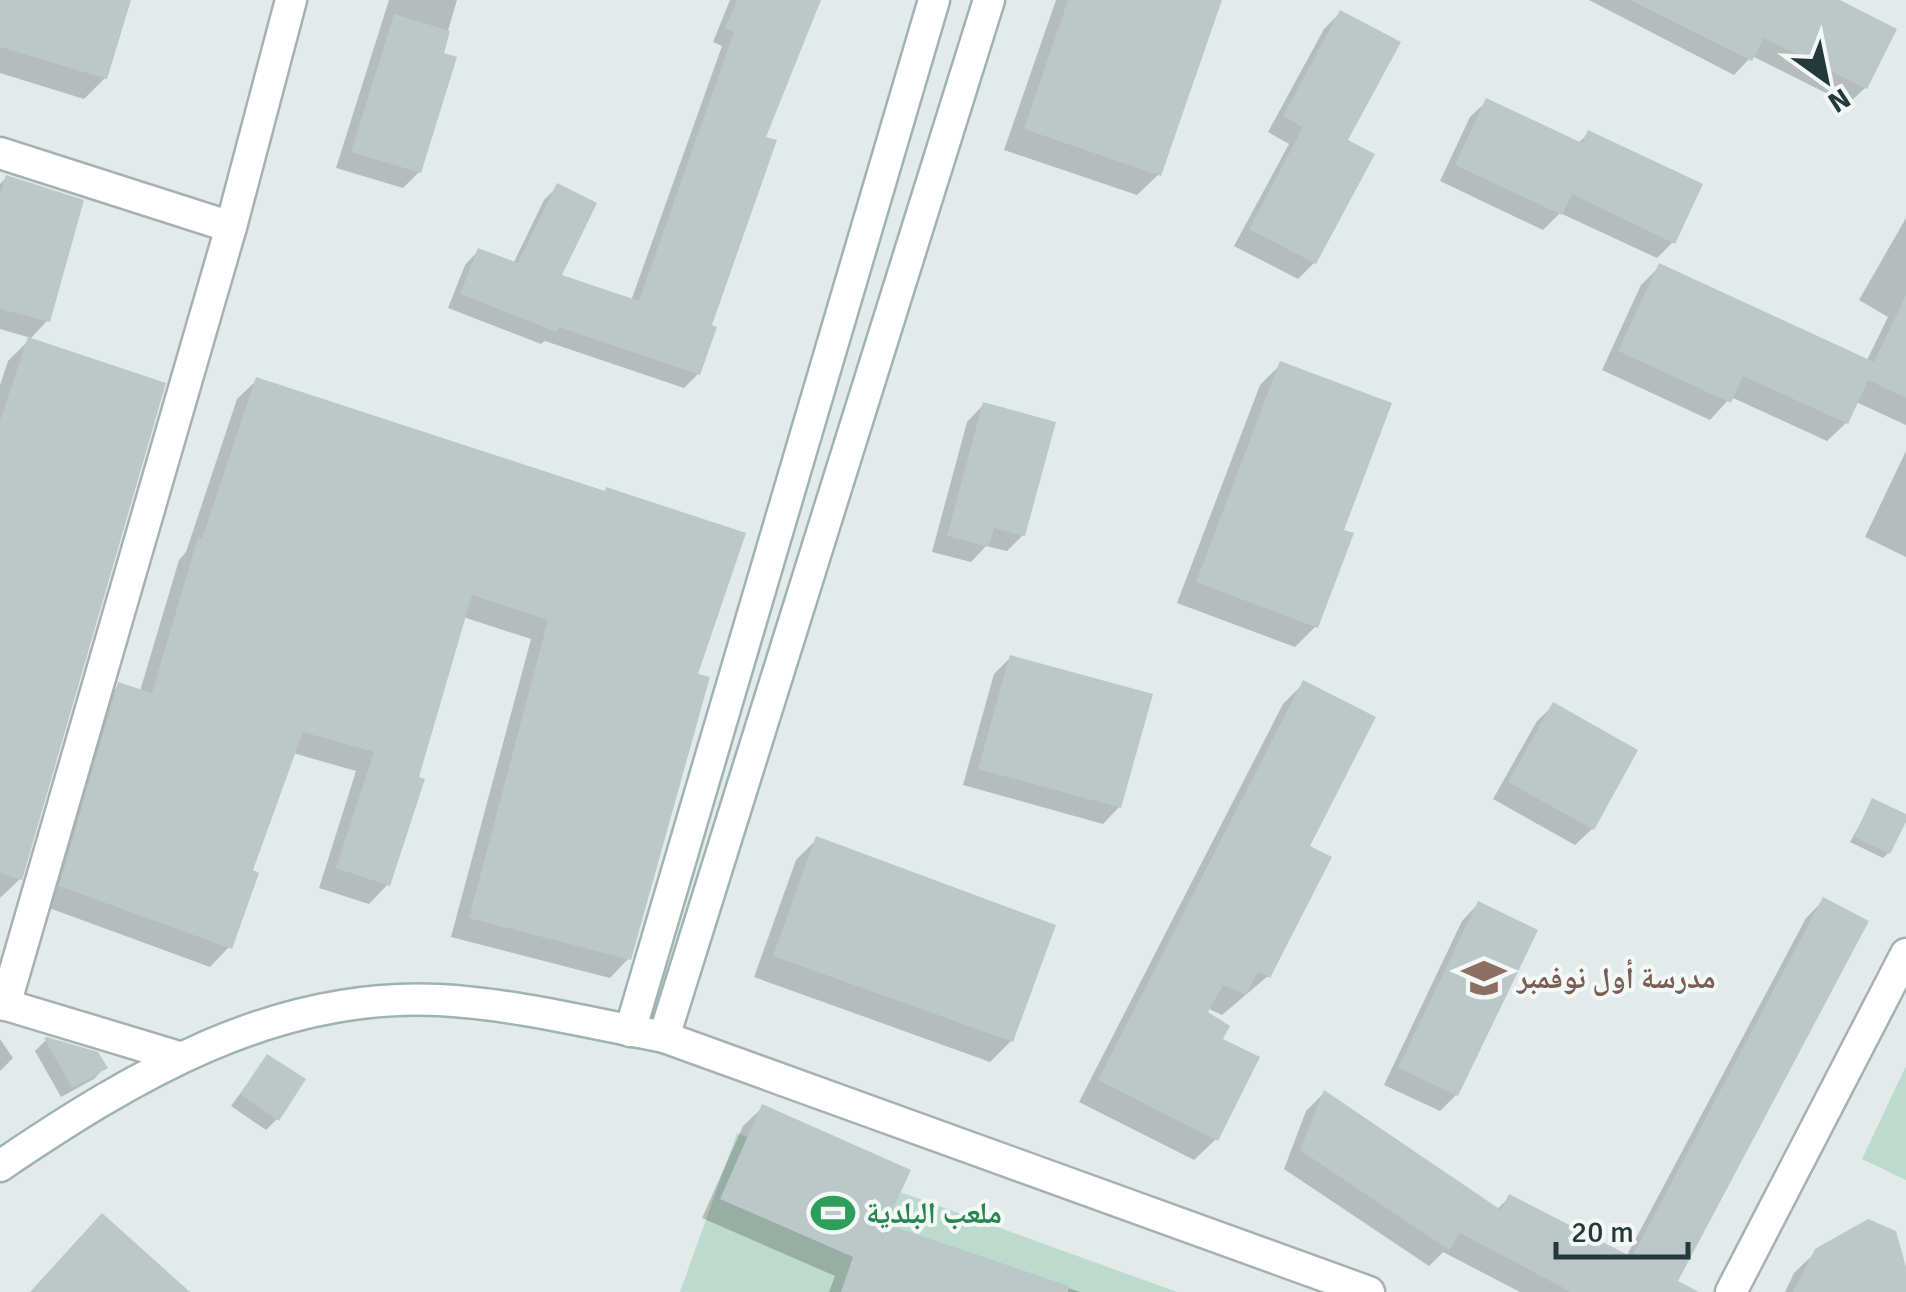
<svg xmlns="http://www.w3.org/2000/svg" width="1906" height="1292" viewBox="0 0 1906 1292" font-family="Signika,'Noto Naskh Arabic',sans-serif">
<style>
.green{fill:#bddace}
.shadow{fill:#0003}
.building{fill:#bbc8c7}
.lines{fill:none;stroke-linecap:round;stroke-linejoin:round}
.street-casing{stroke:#a6b2b2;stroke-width:35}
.secondary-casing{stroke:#9fb3b2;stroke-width:35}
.street{stroke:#fff;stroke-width:30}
.secondary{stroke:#fff;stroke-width:30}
.labels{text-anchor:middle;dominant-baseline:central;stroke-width:8;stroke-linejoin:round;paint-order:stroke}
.education-label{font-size:30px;font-weight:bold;fill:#785e54;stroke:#f3f8f7;text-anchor:start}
.leisure-label{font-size:30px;font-weight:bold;fill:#27864d;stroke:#f3f8f7;text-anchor:start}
</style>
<rect width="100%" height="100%" fill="#e3ebea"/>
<g class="green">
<path d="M1906,1066V1180L1862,1159Z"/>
<path d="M737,1133L1177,1292H680Z"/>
</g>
<g class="shadow">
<path d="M0,0H129L105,78L84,99L0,73Z"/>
<path d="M389,0H462H457L441,54L419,172L403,188L336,168Z"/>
<path d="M730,0H819L763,138L698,374L684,388L545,341L541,344L448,308L465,265L478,251L513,264L544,200L558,186L559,276L631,301L722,46L713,42Z"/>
<path d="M1056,0H1217L1159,174L1137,195L1004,150Z"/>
<path d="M1589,0H1835L1894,30L1865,88L1848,104L1752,56L1734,75Z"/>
<path d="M1340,13L1345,141L1314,263L1298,279L1234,246L1289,144L1268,132L1324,29Z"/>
<path d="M1487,101L1577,144L1589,133L1673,242L1657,258L1560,213L1543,230L1440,181L1470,117Z"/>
<path d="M7,177L47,321L31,338L0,329V184Z"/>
<path d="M1906,218V425L1856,402L1846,423L1827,441L1731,397L1710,420L1602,370L1641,285L1660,266L1866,362L1888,317L1859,300Z"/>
<path d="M29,340L20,879L0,898V385L8,361Z"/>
<path d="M1281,364L1341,532L1316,626L1295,647L1177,603L1260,385Z"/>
<path d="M257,380L695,676L629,958L610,978L451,937L531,639L463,617L388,884L369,904L319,888L356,771L293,753L250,872L229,947L210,967L41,905L100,704L119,685L140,691L179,560L186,552L237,399Z"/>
<path d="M983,405L1023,535L1007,551L986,546L971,562L932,552L967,422Z"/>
<path d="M1906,451V557L1865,537Z"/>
<path d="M1010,658L1119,807L1103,824L963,785L994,674Z"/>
<path d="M1304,683L1307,847L1268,976L1222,1015L1207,1008L1205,1012L1220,1040L1216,1139L1194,1160L1079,1102L1283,704Z"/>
<path d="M1554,705L1635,751L1592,829L1575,845L1493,799L1537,721Z"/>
<path d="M1873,801L1888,853L1883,858L1850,842Z"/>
<path d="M817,839L1011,1041L990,1062L754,977L796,860Z"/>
<path d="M1824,900L1669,1292H1520L1443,1252L1429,1266L1284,1169L1306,1111L1324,1093L1496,1210L1510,1197L1626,1257L1806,918Z"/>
<path d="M1478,904L1456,1095L1440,1111L1384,1085L1462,921Z"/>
<path d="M0,1039L13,1058L0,1071Z"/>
<path d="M45,1041L97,1054L104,1068L94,1079L61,1097L35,1051Z"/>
<path d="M267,1057L277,1119L266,1130L231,1106Z"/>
<path d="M763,1107L883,1226L1080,1292H829L835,1276L702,1218L743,1126Z"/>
<path d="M1817,1251L1906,1277V1292H1785L1794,1273Z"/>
</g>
<g class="building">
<path d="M0,0H131L107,79L0,47Z"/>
<path d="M737,0H821L766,137L777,140L712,325L717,327L700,375L559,327L557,332L460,294L478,248L518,263L557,183L597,203L562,275L639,301L734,32L725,28Z"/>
<path d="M1068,0H1222L1161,176L1024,129Z"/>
<path d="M1630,0H1840L1897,29L1867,89L1764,38L1752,61Z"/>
<path d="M1340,10L1401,42L1348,140L1375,154L1316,264L1249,229L1303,127L1283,116Z"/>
<path d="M394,14L450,31L444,53L457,57L421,173L351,152Z"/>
<path d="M1486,98L1582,143L1588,130L1703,184L1675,244L1572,194L1562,215L1455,165Z"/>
<path d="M6,175L84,200L50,322L0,309V195Z"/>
<path d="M1659,263L1874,362L1906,295V398L1868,380L1848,424L1743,376L1731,403L1618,351Z"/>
<path d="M28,337L166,383L22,880L0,873V421Z"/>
<path d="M1280,361L1392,403L1344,530L1354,533L1318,628L1196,582Z"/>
<path d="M256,377L605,491L606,487L746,533L698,674L710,677L631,960L469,918L548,620L472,595L419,777L425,779L390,886L336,868L374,752L303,732L253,870L259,873L232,949L59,886L118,682L152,693L198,537L202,539Z"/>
<path d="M983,402L1056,422L1025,536L994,528L989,547L947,536Z"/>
<path d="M1010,655L1153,694L1121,808L978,769Z"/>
<path d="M1303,680L1376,717L1310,846L1332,857L1270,978L1258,971L1246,995L1223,985L1208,1012L1230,1026L1223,1039L1260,1057L1218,1141L1098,1080Z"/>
<path d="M1553,702L1638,750L1594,830L1508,782Z"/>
<path d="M1872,798L1906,814V822L1890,854L1854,837Z"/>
<path d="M816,836L1056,925L1013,1042L773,956Z"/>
<path d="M1823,897L1869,921L1678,1281L1699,1292H1571L1460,1233L1449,1250L1300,1150L1324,1090L1501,1210L1509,1194L1632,1257Z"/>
<path d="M1478,901L1538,930L1458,1096L1398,1068Z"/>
<path d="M47,1037L98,1052L108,1068L72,1088L44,1038Z"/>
<path d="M267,1054L306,1079L279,1121L240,1094Z"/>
<path d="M762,1104L911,1170L886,1224L1069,1286L1068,1292H841L853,1257L720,1199Z"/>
<path d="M102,1213L190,1292H30Z"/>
<path d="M1868,1219L1896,1231L1906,1267V1292H1793L1815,1249Z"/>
</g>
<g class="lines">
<g class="street-casing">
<g id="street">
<path d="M0,153L231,227"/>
<path d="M0,1003L179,1057"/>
<path d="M5,1005L231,227L291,0"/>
<path d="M664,1037L1369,1292"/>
<path d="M1731,1292L1906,954"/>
</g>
</g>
<g class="secondary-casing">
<g id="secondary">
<path d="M630,1031L934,0"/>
<path d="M0,1166C133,1076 273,992 439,1000C515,1004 590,1023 664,1037L989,0"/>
</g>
</g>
<use href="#street" class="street"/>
<use href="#secondary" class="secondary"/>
</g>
<defs>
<g id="school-bare" transform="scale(3.45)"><path d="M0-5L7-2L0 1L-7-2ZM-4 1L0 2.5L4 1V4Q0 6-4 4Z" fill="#8d6e63" stroke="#f3f8f7" stroke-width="2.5" paint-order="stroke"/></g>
<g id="stadium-bare" transform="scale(3.45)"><path d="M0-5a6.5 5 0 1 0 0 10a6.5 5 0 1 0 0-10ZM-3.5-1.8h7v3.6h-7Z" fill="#2e9e5b" stroke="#f3f8f7" stroke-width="2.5" paint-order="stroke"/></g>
</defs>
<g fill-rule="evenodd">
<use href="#school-bare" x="1484" y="978"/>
<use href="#stadium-bare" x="833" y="1213"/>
</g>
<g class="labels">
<g class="education-label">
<text x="1517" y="978">مدرسة أول نوفمبر</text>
</g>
<g class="leisure-label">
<text x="866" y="1213">ملعب البلدية</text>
</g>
</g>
<g transform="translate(1826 80) rotate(147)" stroke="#f3f8f7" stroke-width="8" paint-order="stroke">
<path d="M0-8L18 38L0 25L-18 38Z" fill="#24393a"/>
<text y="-15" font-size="28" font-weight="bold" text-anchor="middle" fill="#24393a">N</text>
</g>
<path d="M1556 1242v15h132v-15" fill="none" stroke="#24393a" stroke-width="5"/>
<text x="1571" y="1242" font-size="30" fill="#24393a" stroke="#f3f8f7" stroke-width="8" paint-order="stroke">20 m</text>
</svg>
